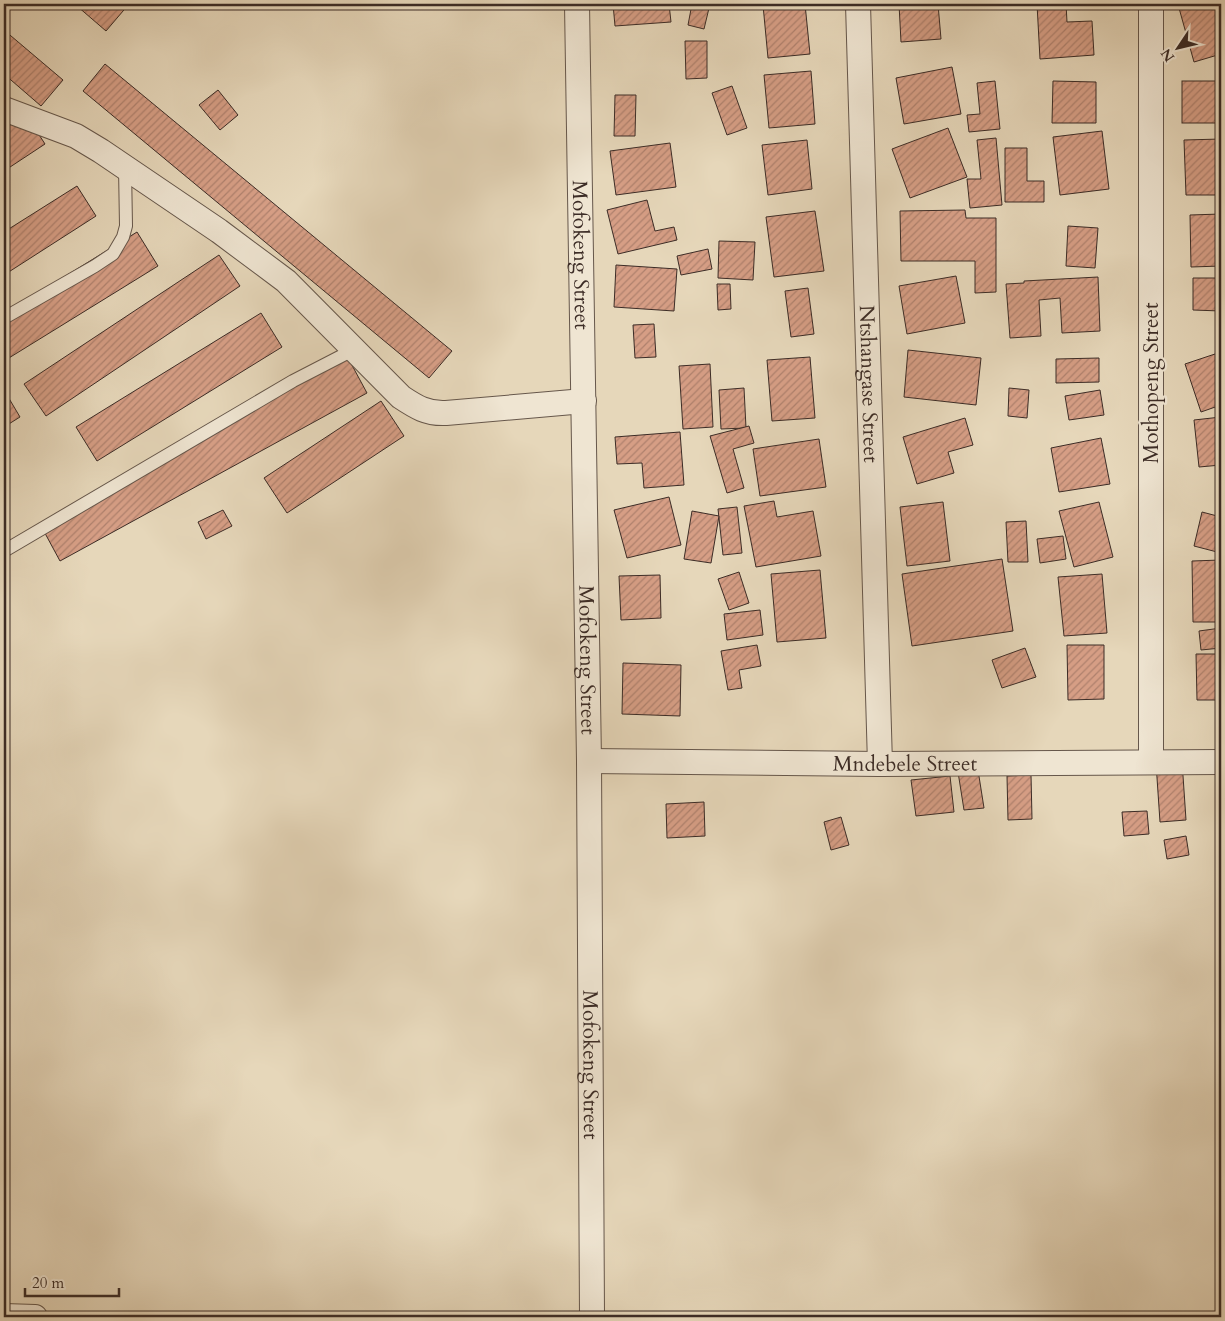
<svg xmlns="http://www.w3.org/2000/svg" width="1225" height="1321" viewBox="0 0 1225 1321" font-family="Cardo,serif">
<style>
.building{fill:url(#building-hatch);stroke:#3c2c26}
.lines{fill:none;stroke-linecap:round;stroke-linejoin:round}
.lane-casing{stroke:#66574b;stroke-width:14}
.street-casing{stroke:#66574b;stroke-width:26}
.lane{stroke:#efe5d2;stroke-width:12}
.street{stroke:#efe5d2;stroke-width:24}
.labels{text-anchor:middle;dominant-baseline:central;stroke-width:4.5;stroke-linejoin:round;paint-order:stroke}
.street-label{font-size:21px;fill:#3c2c26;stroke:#efe5d2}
</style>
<defs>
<pattern id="building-hatch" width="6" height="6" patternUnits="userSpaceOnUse" patternTransform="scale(1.25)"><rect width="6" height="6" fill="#d69e85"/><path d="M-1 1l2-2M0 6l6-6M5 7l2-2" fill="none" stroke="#af816d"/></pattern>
</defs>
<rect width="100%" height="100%" fill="#e6d7ba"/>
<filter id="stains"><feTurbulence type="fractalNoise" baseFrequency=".004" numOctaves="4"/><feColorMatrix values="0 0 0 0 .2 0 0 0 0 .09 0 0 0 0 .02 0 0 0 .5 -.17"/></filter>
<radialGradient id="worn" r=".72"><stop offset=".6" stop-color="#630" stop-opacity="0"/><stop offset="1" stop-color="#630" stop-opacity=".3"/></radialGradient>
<g class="building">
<path d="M79,4H129L106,31L77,6Z"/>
<path d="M613,4H669L671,22L615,26Z"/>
<path d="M692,4H710L704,29L688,25Z"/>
<path d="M805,4L810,54L768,58L763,5Z"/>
<path d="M899,4H938L941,39L901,42Z"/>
<path d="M1037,4H1066L1067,22L1092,21L1094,55L1040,59Z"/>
<path d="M1195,4H1221V54L1194,62L1179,8Z"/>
<path d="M4,30L63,80L41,106L4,74Z"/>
<path d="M685,41H707V78L686,79Z"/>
<path d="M105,64L452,351L429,378L83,91Z"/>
<path d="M952,67L961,114L904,124L896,78Z"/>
<path d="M811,71L815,124L769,128L764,75Z"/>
<path d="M995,81L1000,129L969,132L967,115L980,114L977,83Z"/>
<path d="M1053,81L1096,82V123H1052Z"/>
<rect x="1182" y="81" width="39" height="42"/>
<path d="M732,86L747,128L727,135L712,93Z"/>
<path d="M218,90L238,115L220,130L199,105Z"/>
<path d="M615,95H636L635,136H614Z"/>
<path d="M25,113L45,144L4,171V127Z"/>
<path d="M948,128L967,177L910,198L892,149Z"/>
<path d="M1102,131L1109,189L1060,195L1053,137Z"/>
<path d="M996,138L1002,205L970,208L967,179H981L977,140Z"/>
<path d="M1221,139V195H1186L1184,140Z"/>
<path d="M807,140L812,189L768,195L762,145Z"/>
<path d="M670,143L676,187L616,195L610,151Z"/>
<path d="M1005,148H1027V181H1044V202H1005Z"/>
<path d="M77,186L96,216L4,275V232Z"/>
<path d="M647,200L655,231L674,227L677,240L618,254L607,210Z"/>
<path d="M965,210L966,218H996V292L975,293V261H901L900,211Z"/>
<path d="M815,211L824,271L774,277L766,217Z"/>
<path d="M1221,214V266L1191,267L1190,215Z"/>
<path d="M1068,226L1098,228L1095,268L1066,266Z"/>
<path d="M137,232L158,266L4,361V314Z"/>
<path d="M719,241L755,242L753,280L718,278Z"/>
<path d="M708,249L712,269L681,275L677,256Z"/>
<path d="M219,255L240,286L46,416L24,384Z"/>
<path d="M616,265L677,269L674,311L614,307Z"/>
<path d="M956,276L965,323L907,334L899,286Z"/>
<path d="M1098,277L1100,331L1062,333L1060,298L1039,300L1041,336L1010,338L1006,284L1024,283V281Z"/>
<path d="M1193,278H1221V311L1193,310Z"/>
<path d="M717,284H730L731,309L718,310Z"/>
<path d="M808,288L814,334L791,337L785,291Z"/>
<path d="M261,313L282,347L97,461L76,427Z"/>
<path d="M654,324L656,357L635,358L633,325Z"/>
<path d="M908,350L981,358L976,405L904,397Z"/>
<path d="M1221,352V405L1201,412L1185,364Z"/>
<path d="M347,356L367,393L60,561L40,524Z"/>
<path d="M810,357L815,418L772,421L767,360Z"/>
<path d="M1099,358V382L1056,383V359Z"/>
<path d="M710,364L713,427L683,429L679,366Z"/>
<path d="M744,388L746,428L721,429L719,390Z"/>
<path d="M1009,388L1029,390L1027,418L1008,416Z"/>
<path d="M4,390L20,417L4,427Z"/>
<path d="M1100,390L1104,415L1069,420L1065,396Z"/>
<path d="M381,401L404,436L287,513L264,478Z"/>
<path d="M1221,417V465L1199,467L1194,420Z"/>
<path d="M965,418L973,445L948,452L954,473L917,484L903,437Z"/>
<path d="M749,426L754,443L733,449L744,488L727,493L710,436Z"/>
<path d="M680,432L684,485L644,488L642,463L617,464L615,437Z"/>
<path d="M1101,438L1110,484L1059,492L1051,448Z"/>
<path d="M819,439L826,487L760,496L753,449Z"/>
<path d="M669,497L681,545L627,558L614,510Z"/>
<path d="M774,501L777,517L813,511L821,556L756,567L744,506Z"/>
<path d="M943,502L950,561L907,566L900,507Z"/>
<path d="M1099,502L1113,557L1074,567L1059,511Z"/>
<path d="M737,507L742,553L723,555L718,509Z"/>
<path d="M223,510L232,526L206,539L198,522Z"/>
<path d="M692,511L719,516L711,563L684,559Z"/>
<path d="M1202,512L1221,517V553L1194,546Z"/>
<path d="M1026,521L1028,562H1008L1006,522Z"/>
<path d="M1063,536L1066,559L1040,563L1037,539Z"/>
<path d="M1002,559L1013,631L912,646L902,574Z"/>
<path d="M1221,560V622H1193L1192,561Z"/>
<path d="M820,570L826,638L777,642L771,574Z"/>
<path d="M739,572L749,603L729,610L718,579Z"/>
<path d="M1102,574L1107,633L1064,636L1058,577Z"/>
<path d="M660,575L661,618L621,620L619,576Z"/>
<path d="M760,610L763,635L727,640L724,614Z"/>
<path d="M1221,628V648L1201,650L1199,631Z"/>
<path d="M757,645L761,666L739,670L742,688L728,690L721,651Z"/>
<path d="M1067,645H1104V699L1068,700Z"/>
<path d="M1025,648L1036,677L1002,688L992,660Z"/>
<path d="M1196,654H1221V700H1197Z"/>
<path d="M623,663L681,665L680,716L622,714Z"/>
<path d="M1182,761L1186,820L1160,822L1156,763Z"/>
<path d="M978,770L984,808L964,810L958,772Z"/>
<path d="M1031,775L1032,819L1008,820L1007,776Z"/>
<path d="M950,776L954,812L916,816L911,780Z"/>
<path d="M704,802L705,836L667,838L666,804Z"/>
<path d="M1147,811L1149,834L1124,836L1122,812Z"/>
<path d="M841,817L849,845L831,850L824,822Z"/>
<path d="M1186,836L1189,855L1167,859L1164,840Z"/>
</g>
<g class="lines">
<g class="lane-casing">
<g id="lane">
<path d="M4,318L95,266L113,254L123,237L126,226L125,167"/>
<path d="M4,551L293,381L355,349"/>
</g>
</g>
<g class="street-casing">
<g id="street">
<path id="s1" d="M577,4L589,761L592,1317"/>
<path id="s2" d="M858,4L880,764"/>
<path d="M4,109L76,136L101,151L219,231L286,281L401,397C416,407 427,414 446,413L584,401"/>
<path id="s3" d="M589,761L880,764L1221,762"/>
<path d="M1151,762V4"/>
<path d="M4,1316L35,1317"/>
</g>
</g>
<use href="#lane" class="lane"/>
<use href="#street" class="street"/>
</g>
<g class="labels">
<g class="street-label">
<text stroke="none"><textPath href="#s1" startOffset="251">Mofokeng Street</textPath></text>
<text transform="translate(1151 383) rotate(-90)">Mothopeng Street</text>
<text stroke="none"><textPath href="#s2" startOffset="380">Ntshangase Street</textPath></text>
<text stroke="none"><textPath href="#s1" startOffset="656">Mofokeng Street</textPath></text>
<text stroke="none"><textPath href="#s3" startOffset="316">Mndebele Street</textPath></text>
<text stroke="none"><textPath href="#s1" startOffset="1061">Mofokeng Street</textPath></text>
</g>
</g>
<rect width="1225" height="1321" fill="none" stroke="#e6d7ba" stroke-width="20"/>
<rect x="5" y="5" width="1215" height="1311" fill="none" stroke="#3c2c26" stroke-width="2.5"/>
<rect x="10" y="10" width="1205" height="1301" fill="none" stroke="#3c2c26"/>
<g transform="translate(1178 48) rotate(235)" stroke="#efe5d2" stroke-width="4" paint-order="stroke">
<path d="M0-4L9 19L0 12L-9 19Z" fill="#3c2c26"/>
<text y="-8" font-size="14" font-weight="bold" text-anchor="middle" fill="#3c2c26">N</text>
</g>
<path d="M25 1288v8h94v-8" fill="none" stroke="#3c2c26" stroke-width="2.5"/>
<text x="32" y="1288" font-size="15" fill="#3c2c26" stroke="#efe5d2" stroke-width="4" paint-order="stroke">20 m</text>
<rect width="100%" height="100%" filter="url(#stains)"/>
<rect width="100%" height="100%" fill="url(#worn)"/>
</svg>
